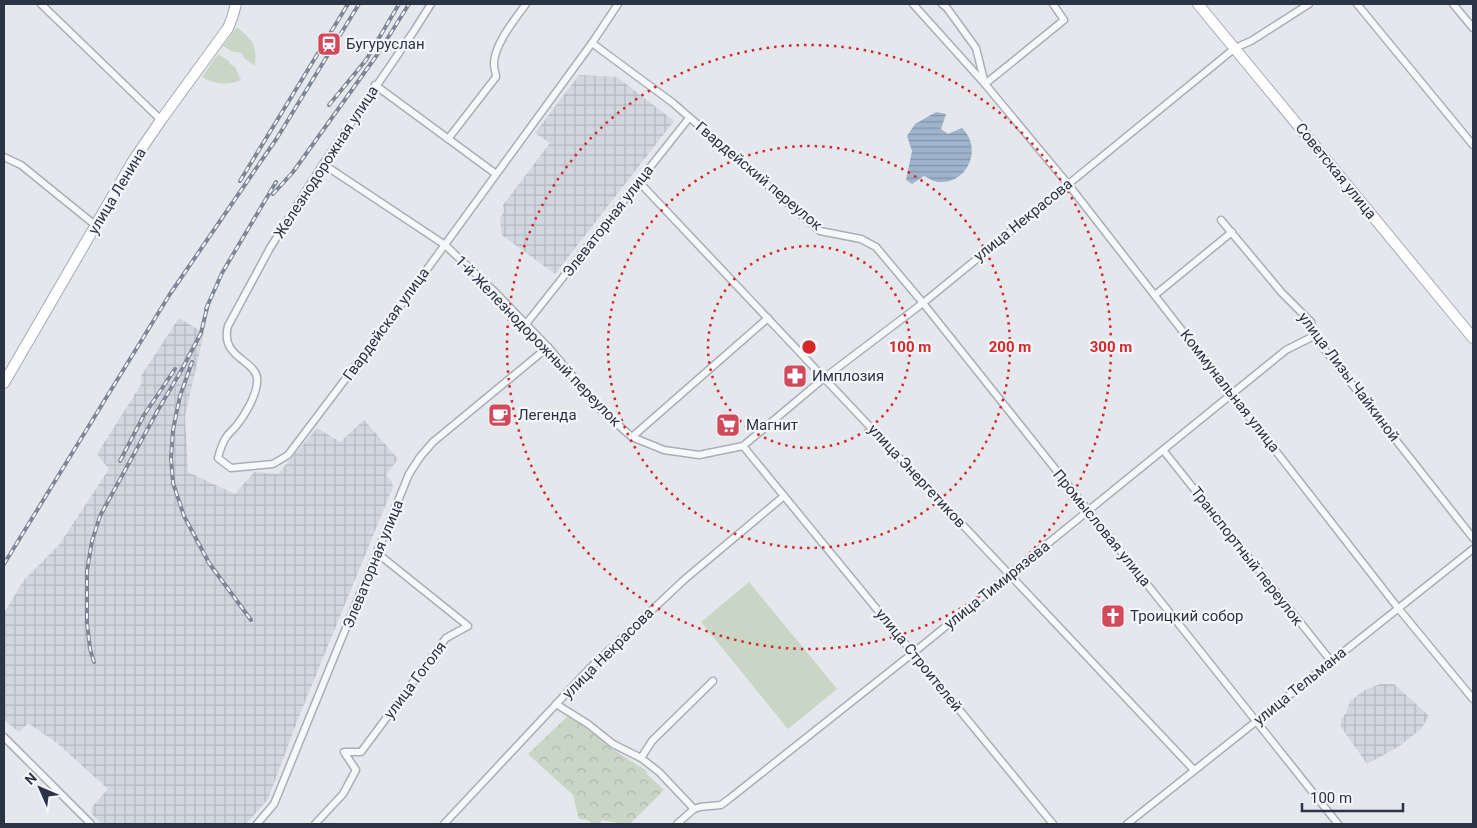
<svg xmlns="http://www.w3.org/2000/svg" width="1477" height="828" viewBox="0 0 1477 828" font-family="Roboto,sans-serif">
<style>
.industrial{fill:url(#industrial-grid)}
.green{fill:#c9d6c5}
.forest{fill:url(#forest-crowns)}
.water{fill:url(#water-rules)}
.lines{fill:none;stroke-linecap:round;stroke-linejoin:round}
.minor-casing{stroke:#a9aeb7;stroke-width:9}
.primary-casing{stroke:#a3abb8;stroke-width:12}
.minor{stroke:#f7f8fa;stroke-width:6}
.primary{stroke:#fff;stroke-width:10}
.rail-casing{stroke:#7d8696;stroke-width:4}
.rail{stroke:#f4f6f9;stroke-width:2;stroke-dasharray:5.5;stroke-linecap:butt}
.ring{fill:none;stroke:#d62828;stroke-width:2.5;stroke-dasharray:2.5 5}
.labels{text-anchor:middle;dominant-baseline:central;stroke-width:4.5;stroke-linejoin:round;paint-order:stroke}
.poi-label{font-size:15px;fill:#2b3445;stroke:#f4f6f9;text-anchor:start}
.street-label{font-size:15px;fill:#2b3445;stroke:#f4f6f9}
.centre{fill:#d62828;stroke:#f4f6f9;stroke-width:2.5}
.ring-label{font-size:15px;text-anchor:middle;font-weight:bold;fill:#d62828;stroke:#f4f6f9;stroke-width:4.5;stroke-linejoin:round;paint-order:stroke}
</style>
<defs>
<pattern id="industrial-grid" width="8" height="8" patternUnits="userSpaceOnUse" patternTransform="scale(1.25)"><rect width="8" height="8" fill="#d2d6de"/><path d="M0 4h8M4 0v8" fill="none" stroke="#b4b8c0"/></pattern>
<pattern id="forest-crowns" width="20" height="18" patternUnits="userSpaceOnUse" patternTransform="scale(1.25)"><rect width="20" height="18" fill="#c9d6c5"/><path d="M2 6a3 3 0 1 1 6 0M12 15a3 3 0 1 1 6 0" fill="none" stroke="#adb8ab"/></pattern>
<pattern id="water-rules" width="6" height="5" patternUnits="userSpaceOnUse" patternTransform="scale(1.25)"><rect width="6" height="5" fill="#9fb4cc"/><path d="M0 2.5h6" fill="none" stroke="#8293a7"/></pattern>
</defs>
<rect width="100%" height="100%" fill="#e4e7ec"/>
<g class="industrial">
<path d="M579,75L617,77L674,121L555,274L502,235L500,219L504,211L503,205L550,143L535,133Z"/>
<path d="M179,318L204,333L185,416L188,472L235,494L254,472L278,474L317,428L340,442L364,420L398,459L386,475L392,481L393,487L298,719L268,799L246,824H102L91,813L93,806L108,789L57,743L28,723L19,732L4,720V613L24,580L59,545L109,469L97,454L142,383L141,376Z"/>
<path d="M1380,684H1394L1429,716L1421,729L1398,747L1367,764L1341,727V720L1346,713L1350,701L1365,690Z"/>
</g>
<g class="green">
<path d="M237,27C253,41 257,44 255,66L244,58L242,54L238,52H233L223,46Z"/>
<path d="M218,54L229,61L230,64L235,67L241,80C226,86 215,84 202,77Z"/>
<path d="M749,582L837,689L788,729L701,622Z"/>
</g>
<path class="forest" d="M569,715L609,747L647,771V774L664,790L630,824H618V823L602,820L600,824H592L588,820L579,819L573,795L528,754Z"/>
<path class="water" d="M936,112L946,114L941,129L948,134L962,128C983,148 968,184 939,182C934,182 928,178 924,176L912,184L906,180L912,151L907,136L915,124Z"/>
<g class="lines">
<g class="minor-casing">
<g id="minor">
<path d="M41,4L161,120"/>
<path d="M431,4L414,31L323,164L270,248L228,326C219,360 261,360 257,383C256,396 245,415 237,425C234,429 230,432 227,436C222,443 220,450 218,458L231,468L273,464L288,455L390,320L592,43L618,4"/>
<path d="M913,4L985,84L1068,184L1398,608L1473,699"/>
<path d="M942,4L947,8L976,48L985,84L1064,20L1053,4"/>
<path d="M1357,4L1473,145"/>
<path d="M1453,4L1473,28"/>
<path d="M592,43L673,103L820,231L861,239L876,247L923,303L1338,824"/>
<path d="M375,85L496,174"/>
<path d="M448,139L496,77C496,73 494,69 494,65C493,46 515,19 526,4"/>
<path d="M4,157L21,165L95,225"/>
<path d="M323,164L445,245L496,293L548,347L602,411L632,437L664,450L699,455L743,446L824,378L923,303L1235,48L1251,41L1309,4"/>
<path d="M639,182L1194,770"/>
<path d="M1221,220L1282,293L1311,322L1314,336L1473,538"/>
<path d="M1155,295L1232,232"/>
<path d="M526,324L689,118"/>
<path d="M632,437L768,318"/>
<path d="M743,446L1053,824"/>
<path d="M1163,450L1331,661"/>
<path d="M556,704L588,724L613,744L641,758L659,772L694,809"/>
<path d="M4,737L91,824"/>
<path d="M641,758L652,741L713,681"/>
<path d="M257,824L274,804L409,474L420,457L433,442L548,347"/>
<path d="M315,824L343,794L356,770L344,752H361L446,638L468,626L377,553"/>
<path d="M444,824L589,669L685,579L784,496"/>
<path d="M677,824L694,809L700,807L721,805L729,799L913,653L1286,350L1314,336"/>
<path d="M1127,824L1473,549"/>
</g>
</g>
<g class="primary-casing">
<g id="primary">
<path d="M1198,4L1473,338"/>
<path d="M4,383L133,161L161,120L228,28L232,18L236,4"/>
</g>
</g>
<use href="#minor" class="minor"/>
<use href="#primary" class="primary"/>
<g class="rail-casing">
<g id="rail">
<path d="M329,105L366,60L399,4"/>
<path d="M240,181L348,4"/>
<path d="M273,194L293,172L377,55L409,4"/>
<path d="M206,309L222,273L276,182"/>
<path d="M192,362L180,396L173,430L171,458L173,483L184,516L209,563L251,620"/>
<path d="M120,461L144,415L175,369"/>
<path d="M4,564L170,294L277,138L359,4"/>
<path d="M94,662L90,649L87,623V571L92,541L100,516L158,410L181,371L201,333L208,304"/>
</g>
</g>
<use href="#rail" class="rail"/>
</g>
<g class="ring">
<circle cx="809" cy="347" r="101"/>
<circle cx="809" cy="347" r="201"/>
<circle cx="809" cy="347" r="302"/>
</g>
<defs>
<g id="station-square" transform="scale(1.25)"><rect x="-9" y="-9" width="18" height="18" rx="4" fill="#d1495b" stroke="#f4f6f9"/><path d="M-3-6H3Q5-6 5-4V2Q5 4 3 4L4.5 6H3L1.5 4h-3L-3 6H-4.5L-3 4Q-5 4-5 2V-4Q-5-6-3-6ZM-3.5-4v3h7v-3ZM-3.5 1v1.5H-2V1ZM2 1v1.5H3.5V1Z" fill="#fff"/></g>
<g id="pharmacy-square" transform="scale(1.25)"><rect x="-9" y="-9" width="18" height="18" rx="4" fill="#d1495b" stroke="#f4f6f9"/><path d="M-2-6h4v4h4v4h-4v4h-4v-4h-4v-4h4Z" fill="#fff"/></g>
<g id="cafe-square" transform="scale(1.25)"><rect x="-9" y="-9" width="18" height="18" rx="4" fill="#d1495b" stroke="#f4f6f9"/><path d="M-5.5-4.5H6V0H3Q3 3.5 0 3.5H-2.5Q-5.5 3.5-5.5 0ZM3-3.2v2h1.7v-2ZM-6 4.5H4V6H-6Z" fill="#fff"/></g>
<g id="supermarket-square" transform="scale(1.25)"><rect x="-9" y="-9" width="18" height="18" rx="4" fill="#d1495b" stroke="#f4f6f9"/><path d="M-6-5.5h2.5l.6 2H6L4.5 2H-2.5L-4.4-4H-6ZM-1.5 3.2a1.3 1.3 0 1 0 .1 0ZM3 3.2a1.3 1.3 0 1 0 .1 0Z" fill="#fff"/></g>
<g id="church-square" transform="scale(1.25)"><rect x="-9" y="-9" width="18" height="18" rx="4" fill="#d1495b" stroke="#f4f6f9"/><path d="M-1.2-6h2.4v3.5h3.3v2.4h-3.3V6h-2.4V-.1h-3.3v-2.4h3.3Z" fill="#fff"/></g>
</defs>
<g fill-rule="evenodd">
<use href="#station-square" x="329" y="44"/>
<use href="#pharmacy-square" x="795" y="376"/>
<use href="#cafe-square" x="500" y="415"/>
<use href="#supermarket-square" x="728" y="425"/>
<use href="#church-square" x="1113" y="616"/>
</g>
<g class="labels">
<g class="poi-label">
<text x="346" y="44">Бугуруслан</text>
<text x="812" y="376">Имплозия</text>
<text x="518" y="415">Легенда</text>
<text x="746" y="425">Магнит</text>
<text x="1130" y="616">Троицкий собор</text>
</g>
<g class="street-label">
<text transform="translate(326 162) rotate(-57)">Железнодорожная улица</text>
<text transform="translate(1336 171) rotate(51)">Советская улица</text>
<text transform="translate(759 176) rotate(40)">Гвардейский переулок</text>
<text transform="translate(117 191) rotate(-59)">улица Ленина</text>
<text transform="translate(1023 220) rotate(-39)">улица Некрасова</text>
<text transform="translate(608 221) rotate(-52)">Элеваторная улица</text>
<text transform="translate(386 324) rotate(-54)">Гвардейская улица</text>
<text transform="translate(538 341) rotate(46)">1-й Железнодорожный переулок</text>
<text transform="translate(1349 377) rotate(53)">улица Лизы Чайкиной</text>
<text transform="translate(1230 391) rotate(52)">Коммунальная улица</text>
<text transform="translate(917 476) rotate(47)">улица Энергетиков</text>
<text transform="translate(1102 528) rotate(51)">Промысловая улица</text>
<text transform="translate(1247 556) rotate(52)">Транспортный переулок</text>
<text transform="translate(373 564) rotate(-68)">Элеваторная улица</text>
<text transform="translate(997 585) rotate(-39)">улица Тимирязева</text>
<text transform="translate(608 653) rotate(-45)">улица Некрасова</text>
<text transform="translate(919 660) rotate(51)">улица Строителей</text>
<text transform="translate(415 680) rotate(-53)">улица Гоголя</text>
<text transform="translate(1300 686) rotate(-39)">улица Тельмана</text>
</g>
</g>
<circle cx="809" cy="347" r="8" class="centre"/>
<g class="ring-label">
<text x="910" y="352">100 m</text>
<text x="1010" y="352">200 m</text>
<text x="1111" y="352">300 m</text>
</g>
<rect width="1477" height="828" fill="none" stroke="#2b3445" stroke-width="10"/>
<g transform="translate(40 788) rotate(315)" stroke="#f4f6f9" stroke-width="4" paint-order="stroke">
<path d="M0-4L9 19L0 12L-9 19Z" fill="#2b3445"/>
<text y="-8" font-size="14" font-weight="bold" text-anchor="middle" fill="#2b3445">N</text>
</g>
<path d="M1302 803v8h101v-8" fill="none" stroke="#2b3445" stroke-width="2.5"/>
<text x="1310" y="803" font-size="15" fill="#2b3445" stroke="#f4f6f9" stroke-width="4" paint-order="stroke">100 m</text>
</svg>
